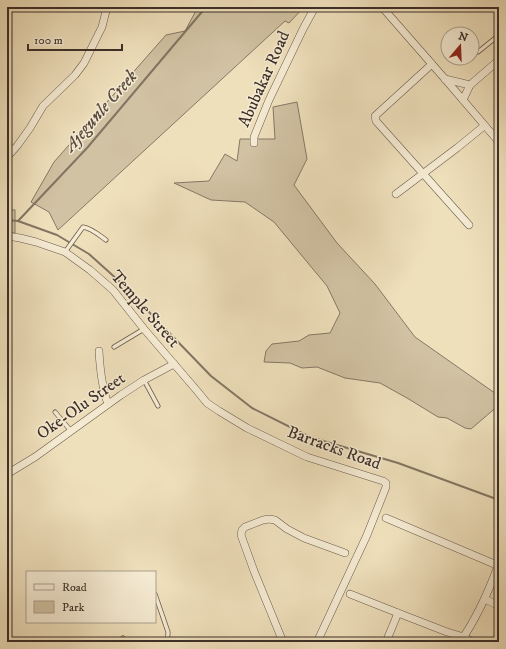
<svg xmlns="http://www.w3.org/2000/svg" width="506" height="649" viewBox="0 0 506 649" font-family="'IM FELL DW Pica',serif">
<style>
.green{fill:#d1c2a3;stroke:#867866}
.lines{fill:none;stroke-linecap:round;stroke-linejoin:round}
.stream{stroke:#837563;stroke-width:2}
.service-casing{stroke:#695b4d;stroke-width:5}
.minor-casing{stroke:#695b4d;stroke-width:8}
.service{stroke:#f5ebd3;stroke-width:3.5}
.minor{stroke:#f5ebd3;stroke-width:7}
.labels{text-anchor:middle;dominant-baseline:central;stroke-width:3;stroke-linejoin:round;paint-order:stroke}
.street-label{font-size:17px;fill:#3c2f28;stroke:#f5ebd3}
.water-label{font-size:18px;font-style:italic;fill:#5a4c40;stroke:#f5ebd3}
</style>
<rect width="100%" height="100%" fill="#efe0bc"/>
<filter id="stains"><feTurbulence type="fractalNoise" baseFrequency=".005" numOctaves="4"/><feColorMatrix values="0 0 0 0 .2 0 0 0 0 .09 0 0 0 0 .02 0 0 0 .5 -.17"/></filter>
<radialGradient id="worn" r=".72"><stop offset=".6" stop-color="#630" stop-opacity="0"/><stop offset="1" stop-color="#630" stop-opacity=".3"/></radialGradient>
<g class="green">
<path d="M198,7H304L289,23L285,21L58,230L49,212L31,202L54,162L166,35L185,31Z"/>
<path d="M297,102L307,159L294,185L337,243L375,284L415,337L499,396V405L471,429L465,428L447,418L438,417L407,398L380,383L345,378L317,367L302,368L290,363L264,362L266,351L272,344L299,341L309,335L330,333L340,313L327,286L274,222L245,202L211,200L174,183L209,181L225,154L237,161L240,139H275L273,107Z"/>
<rect x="7" y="210" width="8" height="23"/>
</g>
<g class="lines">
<g class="stream">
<path d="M7,220L18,221L87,148L206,7"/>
<path d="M18,221L57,235L89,254L119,281L211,376L252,408L310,437L398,463L499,500"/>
</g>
<g class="service-casing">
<g id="service">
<path d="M478,52L499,35"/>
<path d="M65,252L83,227C91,228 99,235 106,240"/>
<path d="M114,347L144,329"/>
<path d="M144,380L158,406"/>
<path d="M55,412L71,431"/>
<path d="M155,594L168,632C168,636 168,639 164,642"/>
<path d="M120,642L123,638"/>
</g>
</g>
<g class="minor-casing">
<g id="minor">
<path d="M382,7L445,79L499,142"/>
<path d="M432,64L375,116L376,121L469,225"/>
<path d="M445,79L470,85"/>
<path d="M463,100L470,85L499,60"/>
<path d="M254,143V137L269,100L303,29L315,7"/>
<path d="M7,157L17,146L30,128L43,106L75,75L84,63L102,27L107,7"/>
<path d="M396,194L457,148L484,126"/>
<path d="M7,236L20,238L36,242L65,252L90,270L113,290L144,329L198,392L207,403L219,411L247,428L307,457L383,481L386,483V487L367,535L318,640L316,642"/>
<path d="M99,351C100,369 102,388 108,404"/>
<path d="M7,474L35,457L121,395L144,380L174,364"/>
<path d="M386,518L499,566"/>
<path d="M350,594L398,613"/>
<path d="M485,599L499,606"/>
<path d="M283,642L254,571L241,535L242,530L245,527L263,520L269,519L275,520L287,529L304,538L345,553"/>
<path d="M386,642L398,613L447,632L464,637L473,642"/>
<path d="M460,642C477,618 488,593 498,566"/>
</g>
</g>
<use href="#service" class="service"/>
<use href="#minor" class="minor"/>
</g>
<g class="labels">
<g class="street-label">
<text transform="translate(264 79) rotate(-66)">Abubakar Road</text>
<text transform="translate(145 309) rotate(49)">Temple Street</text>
<text transform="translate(81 406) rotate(-35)">Oke-Olu Street</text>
<text transform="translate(334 448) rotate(20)">Barracks Road</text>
</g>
<g class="water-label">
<text transform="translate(101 111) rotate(-49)">Ajegunle Creek</text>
</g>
</g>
<rect width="506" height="649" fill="none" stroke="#efe0bc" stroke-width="24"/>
<rect x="8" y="8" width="490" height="633" fill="none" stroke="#3c2f28" stroke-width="2"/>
<rect x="12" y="12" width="482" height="625" fill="none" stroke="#3c2f28"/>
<rect x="26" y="571" width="130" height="52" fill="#f5ebd3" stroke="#aba08f"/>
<rect x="34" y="584" width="20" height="6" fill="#f5ebd3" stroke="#aba08f"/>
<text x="62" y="591" font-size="12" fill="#3c2f28">Road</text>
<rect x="34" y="601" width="20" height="12" fill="#d1c2a3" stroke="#aba08f"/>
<text x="62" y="611" font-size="12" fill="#3c2f28">Park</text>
<g transform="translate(460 46) rotate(19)"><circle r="19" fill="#f5ebd3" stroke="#aba08f"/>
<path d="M0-3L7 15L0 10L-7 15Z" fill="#8f2418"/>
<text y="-6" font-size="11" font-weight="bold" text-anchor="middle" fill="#3c2f28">N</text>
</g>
<path d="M28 44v6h94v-6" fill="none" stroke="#3c2f28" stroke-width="2"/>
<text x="34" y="44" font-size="12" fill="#3c2f28" stroke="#f5ebd3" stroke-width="3" paint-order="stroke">100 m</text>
<rect width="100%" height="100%" filter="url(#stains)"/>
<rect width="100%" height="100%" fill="url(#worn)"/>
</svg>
